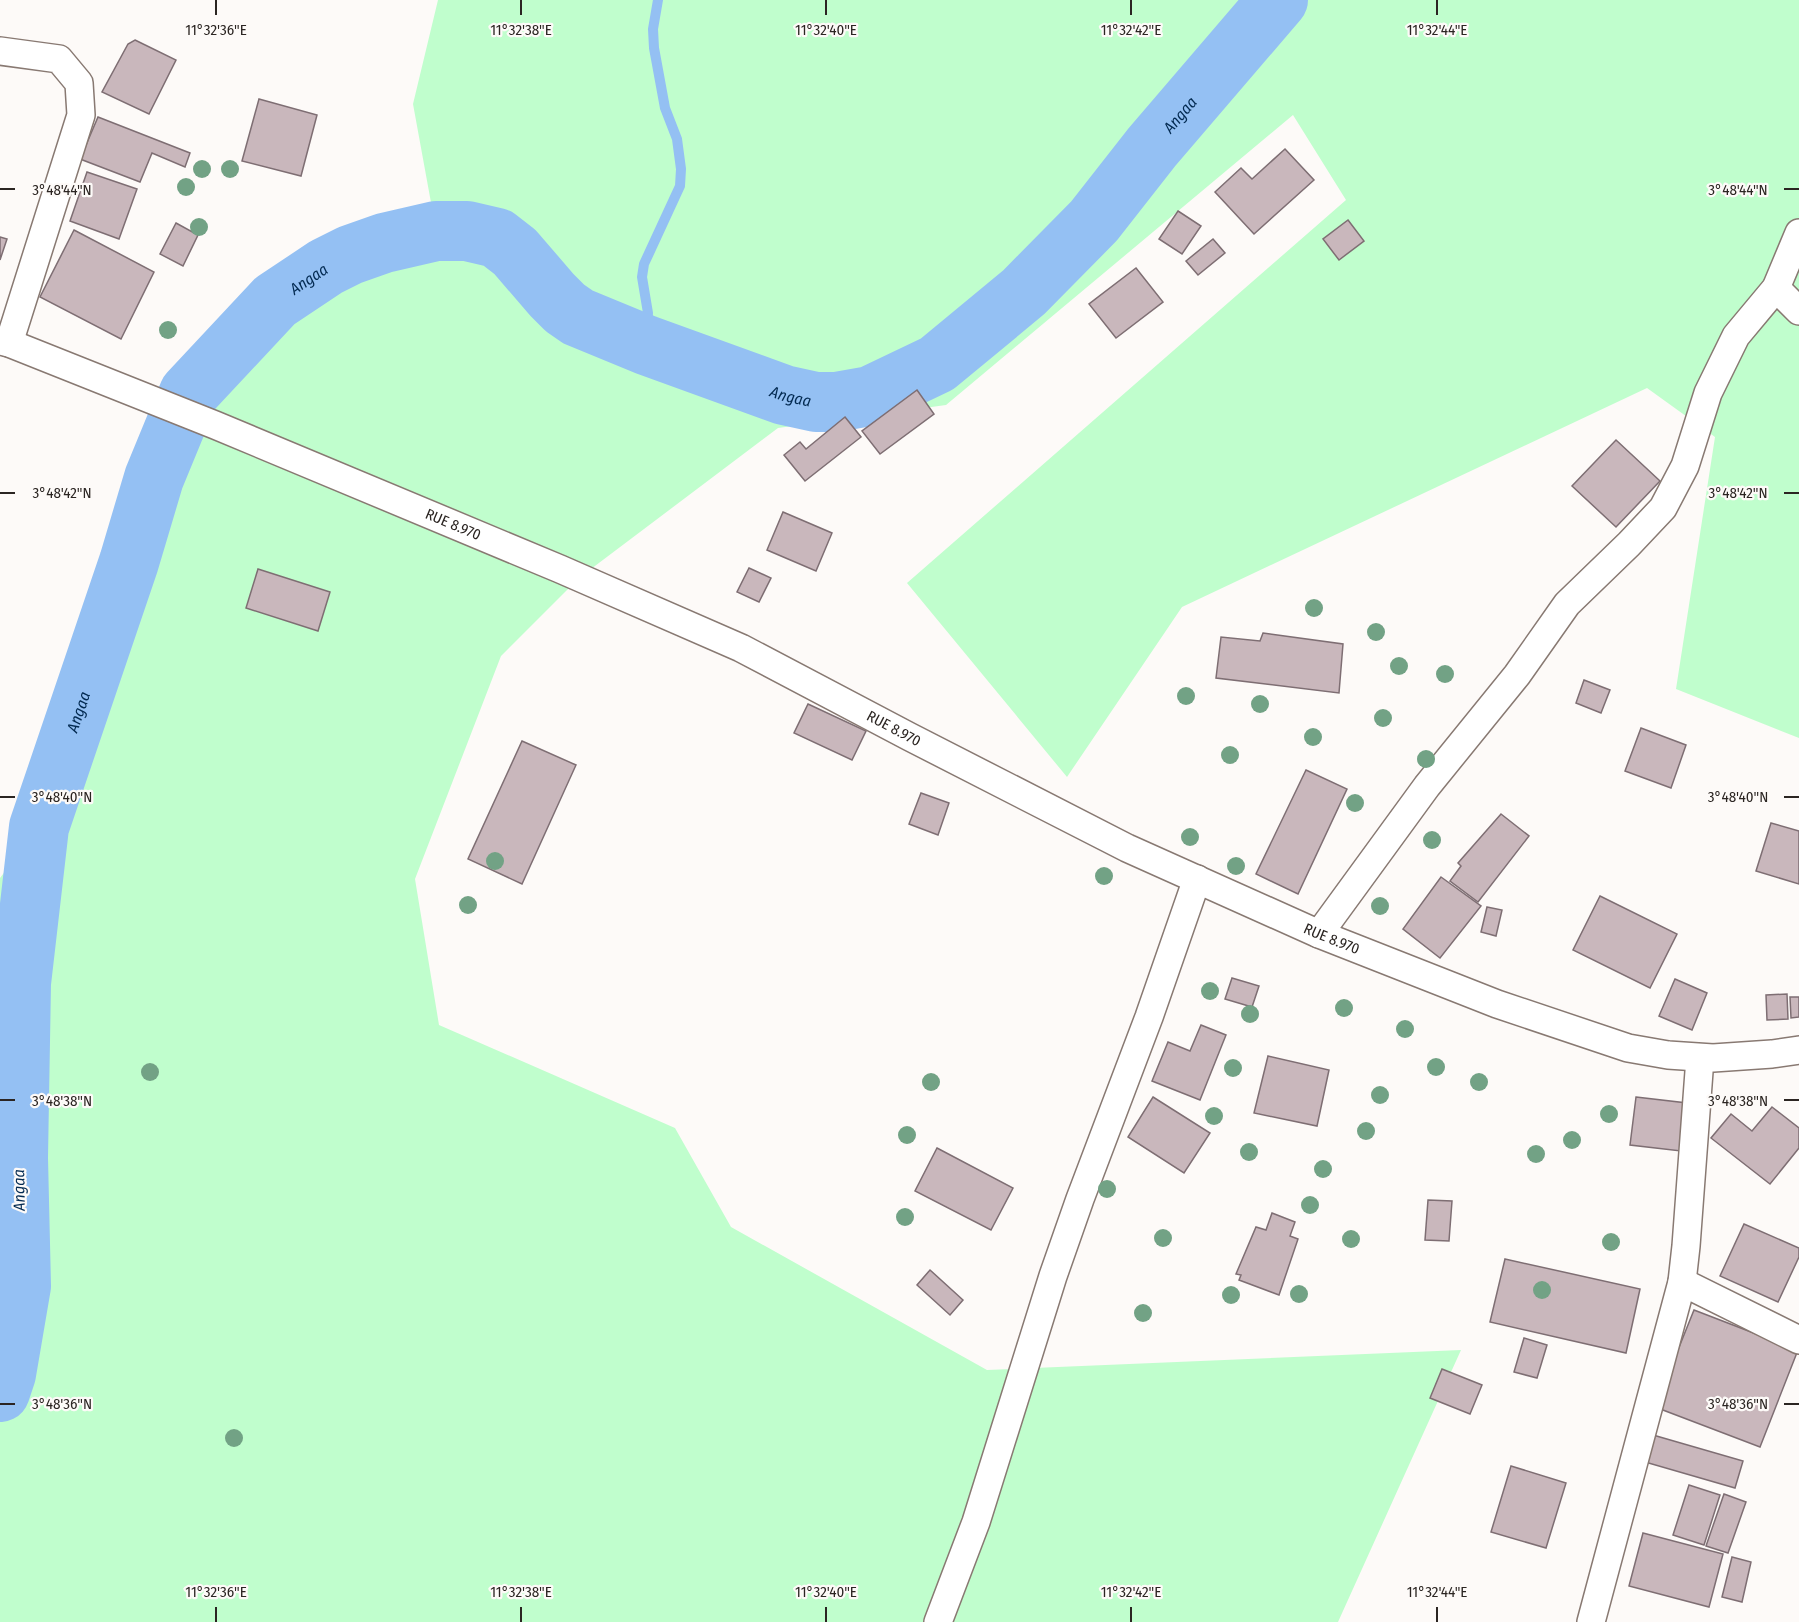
<svg xmlns="http://www.w3.org/2000/svg" width="1799" height="1622" viewBox="0 0 1799 1622" font-family="'Fira Sans Condensed',sans-serif">
<style>
.green{fill:#c0fecd}
.lines{fill:none;stroke-linecap:round;stroke-linejoin:round}
.stream{stroke:#94c0f3;stroke-width:10}
.river{stroke:#94c0f3;stroke-width:60}
.building{fill:#c9b7bc;stroke:#7e6e73;stroke-width:1.5}
.street-casing{stroke:#887972;stroke-width:30}
.street{stroke:#fff;stroke-width:27}
.tree{fill:#72a285}
.ticks{fill:none;stroke:#2b2522;stroke-width:2}
.labels{text-anchor:middle;dominant-baseline:central;stroke-width:4.5;stroke-linejoin:round;paint-order:stroke}
.street-label{font-size:15px;fill:#2b2522;stroke:#fdfaf8}
.water-label{font-size:16px;font-style:italic;fill:#032a51;stroke:#fdfaf8}
.ticks-label{font-size:15px;text-anchor:middle;fill:#2b2522;stroke:#fdfaf8;stroke-width:4.5;stroke-linejoin:round;paint-order:stroke}
</style>
<rect width="100%" height="100%" fill="#fdfaf8"/>
<path class="green" d="M438,0H1799V738L1676,689L1715,437L1647,388L1182,607L1067,777L907,583L1346,200L1293,115L946,405L778,428L579,578L501,656L415,879L439,1025L675,1128L731,1227L987,1370L1461,1350L1338,1622H0V878L39,827L129,562L154,478L189,393L275,301L326,267L350,255L384,243L436,230L413,104Z"/>
<g class="lines">
<path class="stream" d="M646,345L648,313L642,277L644,264L680,186L681,169L677,139L665,108L654,48L653,29L658,0"/>
<path class="river" id="s1" d="M0,1392L6,1374L21,1286L18,1158L21,983L39,827L129,562L154,478L189,393L275,301L326,267L350,255L384,243L436,231H467L497,238L515,252L552,295L565,308L578,317L646,345L784,395L816,402H836L870,396L937,364L1024,292L1094,221L1152,147L1278,0"/>
</g>
<g class="building">
<path d="M135,40L176,60L149,114L102,92L128,44Z"/>
<path d="M259,99L317,115L301,176L242,161Z"/>
<path d="M98,117L190,153L185,167L152,153L140,182L80,159Z"/>
<path d="M1285,149L1314,180L1254,234L1215,192L1241,168L1252,179Z"/>
<path d="M87,172L137,189L119,239L70,221Z"/>
<path d="M1178,211L1201,226L1182,254L1159,239Z"/>
<path d="M1348,220L1364,241L1339,260L1323,239Z"/>
<path d="M176,223L198,235L183,266L160,254Z"/>
<path d="M74,230L154,272L121,339L40,297Z"/>
<path d="M0,237L7,239L0,260Z"/>
<path d="M1213,239L1225,253L1198,275L1186,261Z"/>
<path d="M1136,268L1163,302L1116,338L1089,304Z"/>
<path d="M917,390L934,414L880,454L862,431Z"/>
<path d="M845,417L861,437L805,481L784,455L800,442L806,449Z"/>
<path d="M1616,440L1660,481L1616,527L1572,486Z"/>
<path d="M783,512L832,533L816,571L767,550Z"/>
<path d="M749,568L771,578L759,602L737,592Z"/>
<path d="M258,569L330,592L318,631L246,608Z"/>
<path d="M1263,633L1343,644L1339,693L1216,678L1221,637L1260,641Z"/>
<path d="M1584,680L1610,690L1601,713L1576,703Z"/>
<path d="M808,704L866,731L852,760L794,733Z"/>
<path d="M1641,728L1686,745L1671,788L1625,771Z"/>
<path d="M522,741L576,765L522,884L468,859Z"/>
<path d="M1306,770L1347,789L1298,894L1256,874Z"/>
<path d="M921,793L949,803L938,835L909,824Z"/>
<path d="M1501,814L1529,836L1478,902L1450,881L1461,866L1458,863Z"/>
<path d="M1771,823L1799,831V884L1756,871Z"/>
<path d="M1441,877L1481,906L1440,958L1403,929Z"/>
<path d="M1600,896L1677,934L1650,988L1573,950Z"/>
<path d="M1487,907L1502,910L1496,936L1481,932Z"/>
<path d="M1232,978L1259,986L1252,1007L1225,999Z"/>
<path d="M1675,979L1707,993L1692,1030L1659,1016Z"/>
<path d="M1787,994L1788,1019L1767,1020L1766,995Z"/>
<path d="M1790,997H1799V1017L1791,1018Z"/>
<path d="M1201,1025L1226,1035L1200,1100L1152,1081L1168,1042L1190,1051Z"/>
<path d="M1268,1056L1329,1070L1317,1126L1254,1113Z"/>
<path d="M1153,1097L1210,1133L1184,1173L1128,1137Z"/>
<path d="M1636,1097L1687,1103L1681,1151L1630,1145Z"/>
<path d="M1772,1107L1799,1128V1148L1770,1184L1711,1138L1731,1114L1752,1131Z"/>
<path d="M937,1148L1013,1188L991,1230L915,1191Z"/>
<path d="M1428,1200L1452,1201L1449,1241L1425,1240Z"/>
<path d="M1272,1213L1295,1222L1290,1236L1298,1239L1279,1295L1239,1280L1241,1275L1236,1274L1256,1227L1266,1230Z"/>
<path d="M1744,1224L1799,1248V1257L1778,1302L1720,1276Z"/>
<path d="M1505,1259L1640,1289L1626,1353L1490,1322Z"/>
<path d="M930,1270L963,1300L950,1315L917,1285Z"/>
<path d="M1694,1310L1798,1350L1760,1447L1655,1407Z"/>
<path d="M1524,1338L1547,1345L1537,1378L1514,1372Z"/>
<path d="M1442,1369L1482,1385L1470,1414L1430,1398Z"/>
<path d="M1653,1435L1743,1461L1735,1488L1645,1462Z"/>
<path d="M1511,1466L1566,1483L1546,1548L1491,1532Z"/>
<path d="M1689,1485L1720,1495L1704,1545L1673,1535Z"/>
<path d="M1724,1494L1746,1502L1728,1553L1706,1546Z"/>
<path d="M1643,1533L1723,1554L1709,1607L1629,1586Z"/>
<path d="M1732,1557L1751,1562L1742,1602L1722,1597Z"/>
</g>
<g class="lines">
<g class="street-casing">
<g id="street">
<path d="M0,51L59,59L79,83L81,115L9,343"/>
<path d="M1776,288L1799,311"/>
<path id="s2" d="M0,341L9,343L215,425L560,569L741,648L910,737L1127,848L1319,934L1497,1004L1628,1048L1668,1055L1713,1058L1772,1054L1799,1050"/>
<path d="M1319,934L1427,786L1517,675L1567,604L1629,544L1663,508L1685,466L1708,393L1736,336L1776,288L1799,233"/>
<path d="M1682,1282L1799,1340"/>
<path d="M938,1622L976,1522L1053,1276L1080,1199L1149,1017L1197,879"/>
<path d="M1591,1622L1682,1282L1686,1246L1700,1058"/>
</g>
</g>
<use href="#street" class="street"/>
</g>
<g class="tree">
<circle cx="202" cy="169" r="9"/>
<circle cx="230" cy="169" r="9"/>
<circle cx="186" cy="187" r="9"/>
<circle cx="199" cy="227" r="9"/>
<circle cx="168" cy="330" r="9"/>
<circle cx="1314" cy="608" r="9"/>
<circle cx="1376" cy="632" r="9"/>
<circle cx="1399" cy="666" r="9"/>
<circle cx="1445" cy="674" r="9"/>
<circle cx="1186" cy="696" r="9"/>
<circle cx="1260" cy="704" r="9"/>
<circle cx="1383" cy="718" r="9"/>
<circle cx="1313" cy="737" r="9"/>
<circle cx="1230" cy="755" r="9"/>
<circle cx="1426" cy="759" r="9"/>
<circle cx="1355" cy="803" r="9"/>
<circle cx="1190" cy="837" r="9"/>
<circle cx="1432" cy="840" r="9"/>
<circle cx="495" cy="861" r="9"/>
<circle cx="1236" cy="866" r="9"/>
<circle cx="1104" cy="876" r="9"/>
<circle cx="468" cy="905" r="9"/>
<circle cx="1380" cy="906" r="9"/>
<circle cx="1210" cy="991" r="9"/>
<circle cx="1344" cy="1008" r="9"/>
<circle cx="1250" cy="1014" r="9"/>
<circle cx="1405" cy="1029" r="9"/>
<circle cx="1436" cy="1067" r="9"/>
<circle cx="1233" cy="1068" r="9"/>
<circle cx="150" cy="1072" r="9"/>
<circle cx="931" cy="1082" r="9"/>
<circle cx="1479" cy="1082" r="9"/>
<circle cx="1380" cy="1095" r="9"/>
<circle cx="1609" cy="1114" r="9"/>
<circle cx="1214" cy="1116" r="9"/>
<circle cx="1366" cy="1131" r="9"/>
<circle cx="907" cy="1135" r="9"/>
<circle cx="1572" cy="1140" r="9"/>
<circle cx="1249" cy="1152" r="9"/>
<circle cx="1536" cy="1154" r="9"/>
<circle cx="1323" cy="1169" r="9"/>
<circle cx="1107" cy="1189" r="9"/>
<circle cx="1310" cy="1205" r="9"/>
<circle cx="905" cy="1217" r="9"/>
<circle cx="1163" cy="1238" r="9"/>
<circle cx="1351" cy="1239" r="9"/>
<circle cx="1611" cy="1242" r="9"/>
<circle cx="1542" cy="1290" r="9"/>
<circle cx="1299" cy="1294" r="9"/>
<circle cx="1231" cy="1295" r="9"/>
<circle cx="1143" cy="1313" r="9"/>
<circle cx="234" cy="1438" r="9"/>
</g>
<path class="ticks" d="M216,0V15M521,0V15M826,0V15M1131,0V15M1437,0V15M0,189H15M1784,189H1799M0,493H15M1784,493H1799M0,797H15M1784,797H1799M0,1100H15M1784,1100H1799M0,1404H15M1784,1404H1799M216,1607V1622M521,1607V1622M826,1607V1622M1131,1607V1622M1437,1607V1622"/>
<g class="labels">
<g class="street-label">
<text stroke="none"><textPath href="#s2" startOffset="489">RUE 8.970</textPath></text>
<text stroke="none"><textPath href="#s2" startOffset="975">RUE 8.970</textPath></text>
<text stroke="none"><textPath href="#s2" startOffset="1461">RUE 8.970</textPath></text>
</g>
<g class="water-label">
<text stroke="none"><textPath href="#s1" startOffset="2238">Angaa</textPath></text>
<text stroke="none"><textPath href="#s1" startOffset="1194">Angaa</textPath></text>
<text stroke="none"><textPath href="#s1" startOffset="1734">Angaa</textPath></text>
<text stroke="none"><textPath href="#s1" startOffset="690">Angaa</textPath></text>
<text transform="translate(19 1190) rotate(-91)">Angaa</text>
</g>
</g>
<g class="ticks-label">
<text x="216" y="35">11°32'36"E</text>
<text x="521" y="35">11°32'38"E</text>
<text x="826" y="35">11°32'40"E</text>
<text x="1131" y="35">11°32'42"E</text>
<text x="1437" y="35">11°32'44"E</text>
<text x="62" y="195">3°48'44"N</text>
<text x="1738" y="195">3°48'44"N</text>
<text x="62" y="498">3°48'42"N</text>
<text x="1738" y="498">3°48'42"N</text>
<text x="62" y="802">3°48'40"N</text>
<text x="1738" y="802">3°48'40"N</text>
<text x="62" y="1106">3°48'38"N</text>
<text x="1738" y="1106">3°48'38"N</text>
<text x="62" y="1409">3°48'36"N</text>
<text x="1738" y="1409">3°48'36"N</text>
<text x="216" y="1597">11°32'36"E</text>
<text x="521" y="1597">11°32'38"E</text>
<text x="826" y="1597">11°32'40"E</text>
<text x="1131" y="1597">11°32'42"E</text>
<text x="1437" y="1597">11°32'44"E</text>
</g>
</svg>
